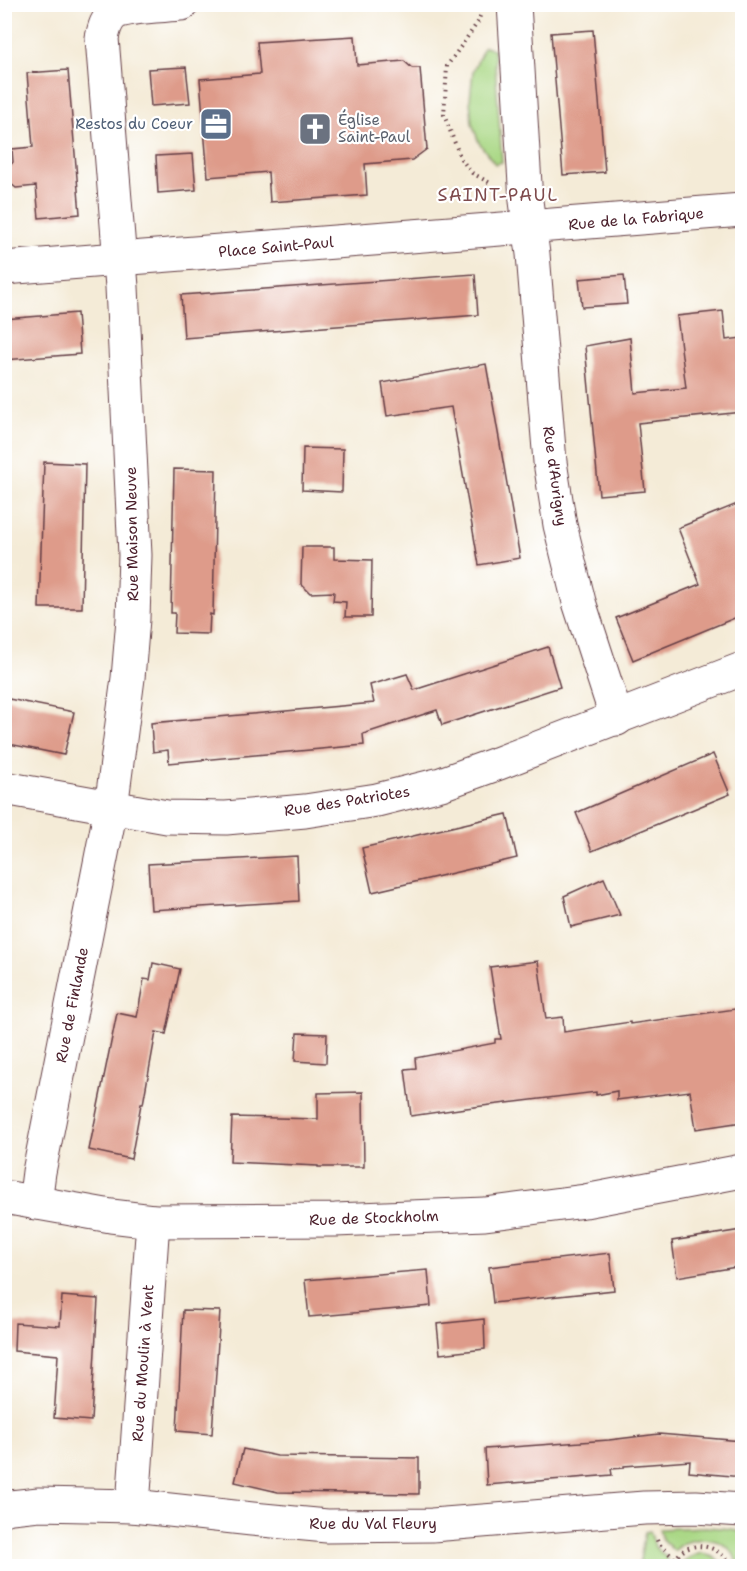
<svg xmlns="http://www.w3.org/2000/svg" width="747" height="1571" viewBox="0 0 747 1571" font-family="'Shantell Sans',sans-serif">
<style>
.green{fill:#aad886;stroke:#7a7c58;stroke-width:1.5}
.building{fill:#de9b8a}
.lines{fill:none;stroke-linecap:round;stroke-linejoin:round}
.minor-casing{stroke:#643e45;stroke-width:35}
.path{stroke:#643e45;stroke-width:4;stroke-dasharray:1.5 4.5;stroke-linecap:butt}
.minor{stroke:#fff;stroke-width:33}
.labels{text-anchor:middle;dominant-baseline:central;stroke-width:4.5;stroke-linejoin:round;paint-order:stroke}
.worship-label{font-size:15px;fill:#5b616d;stroke:#fff;text-anchor:start}
.service-label{font-size:15px;fill:#4e5e75;stroke:#fff;text-anchor:end}
.street-label{font-size:15px;fill:#4a1f2b;stroke:#fff}
.quarter-label{font-size:18px;letter-spacing:1.5px;fill:#7e4a4c;stroke:#fff}
</style>
<rect width="100%" height="100%" fill="#fff"/>
<filter id="ink" filterUnits="userSpaceOnUse"><feTurbulence type="fractalNoise" baseFrequency=".0167" numOctaves="2"/><feDisplacementMap in="SourceGraphic" scale="12" xChannelSelector="R" yChannelSelector="G"/><feConvolveMatrix kernelMatrix="1 2 1 2 8 2 1 2 1" color-interpolation-filters="sRGB"/></filter>
<filter id="wash" filterUnits="userSpaceOnUse"><feTurbulence type="fractalNoise" baseFrequency=".008" numOctaves="4" result="noise"/><feDisplacementMap in="SourceGraphic" scale="24" xChannelSelector="R" yChannelSelector="G"/><feGaussianBlur stdDeviation="1.35" result="paint"/><feColorMatrix in="noise" values="0 0 0 0 0 0 0 0 0 0 0 0 0 0 0 0 0 1.4 0 .05"/><feComposite in="paint" operator="in"/></filter>
<g filter="url(#wash)">
<rect width="100%" height="100%" fill="#f4ebd7"/>
<g class="green">
<path d="M484,47L494,49L502,162L495,164L479,143L472,123L470,100L473,71Z"/>
<path d="M706,1527L732,1529L742,1533V1566H738C737,1563 735,1557 733,1553C719,1535 689,1535 674,1551L662,1539L659,1529Z"/>
<path d="M650,1531L655,1547L667,1558L665,1566H639L645,1532Z"/>
<path d="M702,1553C710,1556 719,1558 722,1566H680C685,1558 693,1555 702,1553Z"/>
</g>
<g id="blocks">
<g class="building">
<path d="M593,30L605,172L563,175L551,33Z"/>
<path d="M355,36L357,65L404,61L412,68H420L427,149L412,160L365,164L367,195L270,202L268,172L208,177L200,79L260,74L257,42Z"/>
<path d="M186,67L190,103L151,106L148,69Z"/>
<path d="M68,70L80,214L39,218L36,186L16,188L4,178V173L13,162L12,149L33,147L27,73Z"/>
<path d="M193,154L196,190L158,193L156,156Z"/>
<path d="M475,274L478,315L184,338L181,295Z"/>
<path d="M624,275L627,304L582,307L579,279Z"/>
<path d="M723,311L726,340L742,338V412L638,423L645,491L599,495L585,346L630,338L635,393L686,388L677,316Z"/>
<path d="M77,313L80,354L4,360V319Z"/>
<path d="M486,364L520,558L479,565L451,407L387,416L382,383Z"/>
<path d="M303,448L343,449L342,492L302,490Z"/>
<path d="M44,462L85,464L82,608H39Z"/>
<path d="M174,469L216,470L213,615L210,614L209,634L174,633L175,613H171Z"/>
<path d="M742,502V615L633,660L616,618L700,584L678,528Z"/>
<path d="M302,547H334V559L372,560L371,617H345L346,602L333,601L334,592L310,593L301,584Z"/>
<path d="M548,647L560,687L442,725L437,710L363,734L364,745L169,763L168,750L153,752L151,723L374,703L370,685L407,674L414,690Z"/>
<path d="M4,698L74,712L64,755L4,743Z"/>
<path d="M713,754L730,794L592,851L576,813Z"/>
<path d="M507,814L517,858L372,892L362,848Z"/>
<path d="M297,856L299,901L151,910L148,864Z"/>
<path d="M604,878L620,915L571,927L564,896Z"/>
<path d="M538,961L546,1019L563,1017L564,1032L630,1022V1024L742,1008V1122L696,1129L690,1091L617,1100V1091L596,1095V1092L466,1108L411,1116L405,1069L416,1068L415,1058L495,1043V1039H501L490,967Z"/>
<path d="M153,963L180,969L166,1034L156,1032L143,1104H141L131,1159L89,1150L117,1013L137,1017L144,979L150,980Z"/>
<path d="M297,1033L327,1034L326,1063L295,1061Z"/>
<path d="M363,1092L364,1167H318V1166L230,1162L232,1117L318,1119V1093Z"/>
<path d="M742,1230V1266L677,1277L672,1241Z"/>
<path d="M610,1253L614,1290L493,1303L489,1267Z"/>
<path d="M428,1270L431,1306L309,1317L305,1280Z"/>
<path d="M62,1296L98,1299L91,1421L54,1418L58,1355L14,1351L15,1323L60,1326Z"/>
<path d="M183,1310L220,1311L212,1434L177,1431Z"/>
<path d="M484,1319L485,1349L440,1354L437,1324Z"/>
<path d="M659,1434L742,1441V1477L689,1472L690,1461L624,1466V1468L611,1469L612,1475L487,1485L485,1449L609,1440Z"/>
<path d="M243,1449L277,1456L419,1458V1494L278,1492L235,1482Z"/>
</g>
</g>
</g>
<g filter="url(#ink)">
<use href="#blocks" fill-opacity="0" stroke="#643e45" stroke-width="1.5"/>
<g class="lines">
<g class="minor-casing">
<g id="minor">
<path d="M514,4L526,201L533,254L550,462L560,525L579,602L617,719"/>
<path d="M4,268L742,210"/>
<path d="M4,788L167,817L226,818L305,811L377,800L441,784L499,763L742,669"/>
<path d="M4,1197L111,1216L153,1221L335,1220L485,1214L585,1201L742,1171"/>
<path d="M35,1203L39,1172L111,808L128,678L133,619L135,555L122,287L102,38C104,29 106,19 115,13C127,6 166,6 182,4"/>
<path d="M133,1506L153,1221"/>
<path d="M4,1509L11,1507L39,1504L133,1506L252,1519L327,1526L432,1525L644,1508L696,1507L742,1510"/>
</g>
</g>
<g class="path">
<path d="M480,16L478,22L447,66L444,115L461,159L472,173L492,184"/>
<path d="M657,1540L658,1543L675,1559"/>
<path d="M673,1566C679,1539 719,1540 730,1566"/>
</g>
<use href="#minor" class="minor"/>
</g>
</g>
<defs>
<g id="office-square" transform="scale(1.725)"><rect x="-9" y="-9" width="18" height="18" rx="4" fill="#5c6f8a" stroke="#fff"/><path d="M-6-3h4V-5.5h4V-3h4V5H-6ZM-1-4.5V-3h2v-1.5ZM-6 0V1H6V0Z" fill="#fff"/></g>
<g id="church-square" transform="scale(1.725)"><rect x="-9" y="-9" width="18" height="18" rx="4" fill="#6b7280" stroke="#fff"/><path d="M-1.2-6h2.4v3.5h3.3v2.4h-3.3V6h-2.4V-.1h-3.3v-2.4h3.3Z" fill="#fff"/></g>
</defs>
<g fill-rule="evenodd">
<use href="#office-square" x="216" y="124"/>
<use href="#church-square" x="315" y="129"/>
</g>
<g class="labels">
<g class="worship-label">
<text x="338" y="120">Église<tspan x="338" dy="17">Saint-Paul</tspan></text>
</g>
<g class="service-label">
<text x="193" y="124">Restos du Coeur</text>
</g>
<g class="street-label">
<text transform="translate(636 219) rotate(-5)">Rue de la Fabrique</text>
<text transform="translate(276 247) rotate(-5)">Place Saint-Paul</text>
<text transform="translate(555 476) rotate(82)">Rue d'Aurigny</text>
<text transform="translate(132 534) rotate(-91)">Rue Maison Neuve</text>
<text transform="translate(347 801) rotate(-9)">Rue des Patriotes</text>
<text transform="translate(72 1005) rotate(-79)">Rue de Finlande</text>
<text transform="translate(374 1218) rotate(-2)">Rue de Stockholm</text>
<text transform="translate(143 1363) rotate(-86)">Rue du Moulin à Vent</text>
<text x="373" y="1524">Rue du Val Fleury</text>
</g>
<g class="quarter-label">
<text x="498" y="195">SAINT-PAUL</text>
</g>
</g>
<rect width="747" height="1571" fill="none" stroke="#fff" stroke-width="24"/>
</svg>
